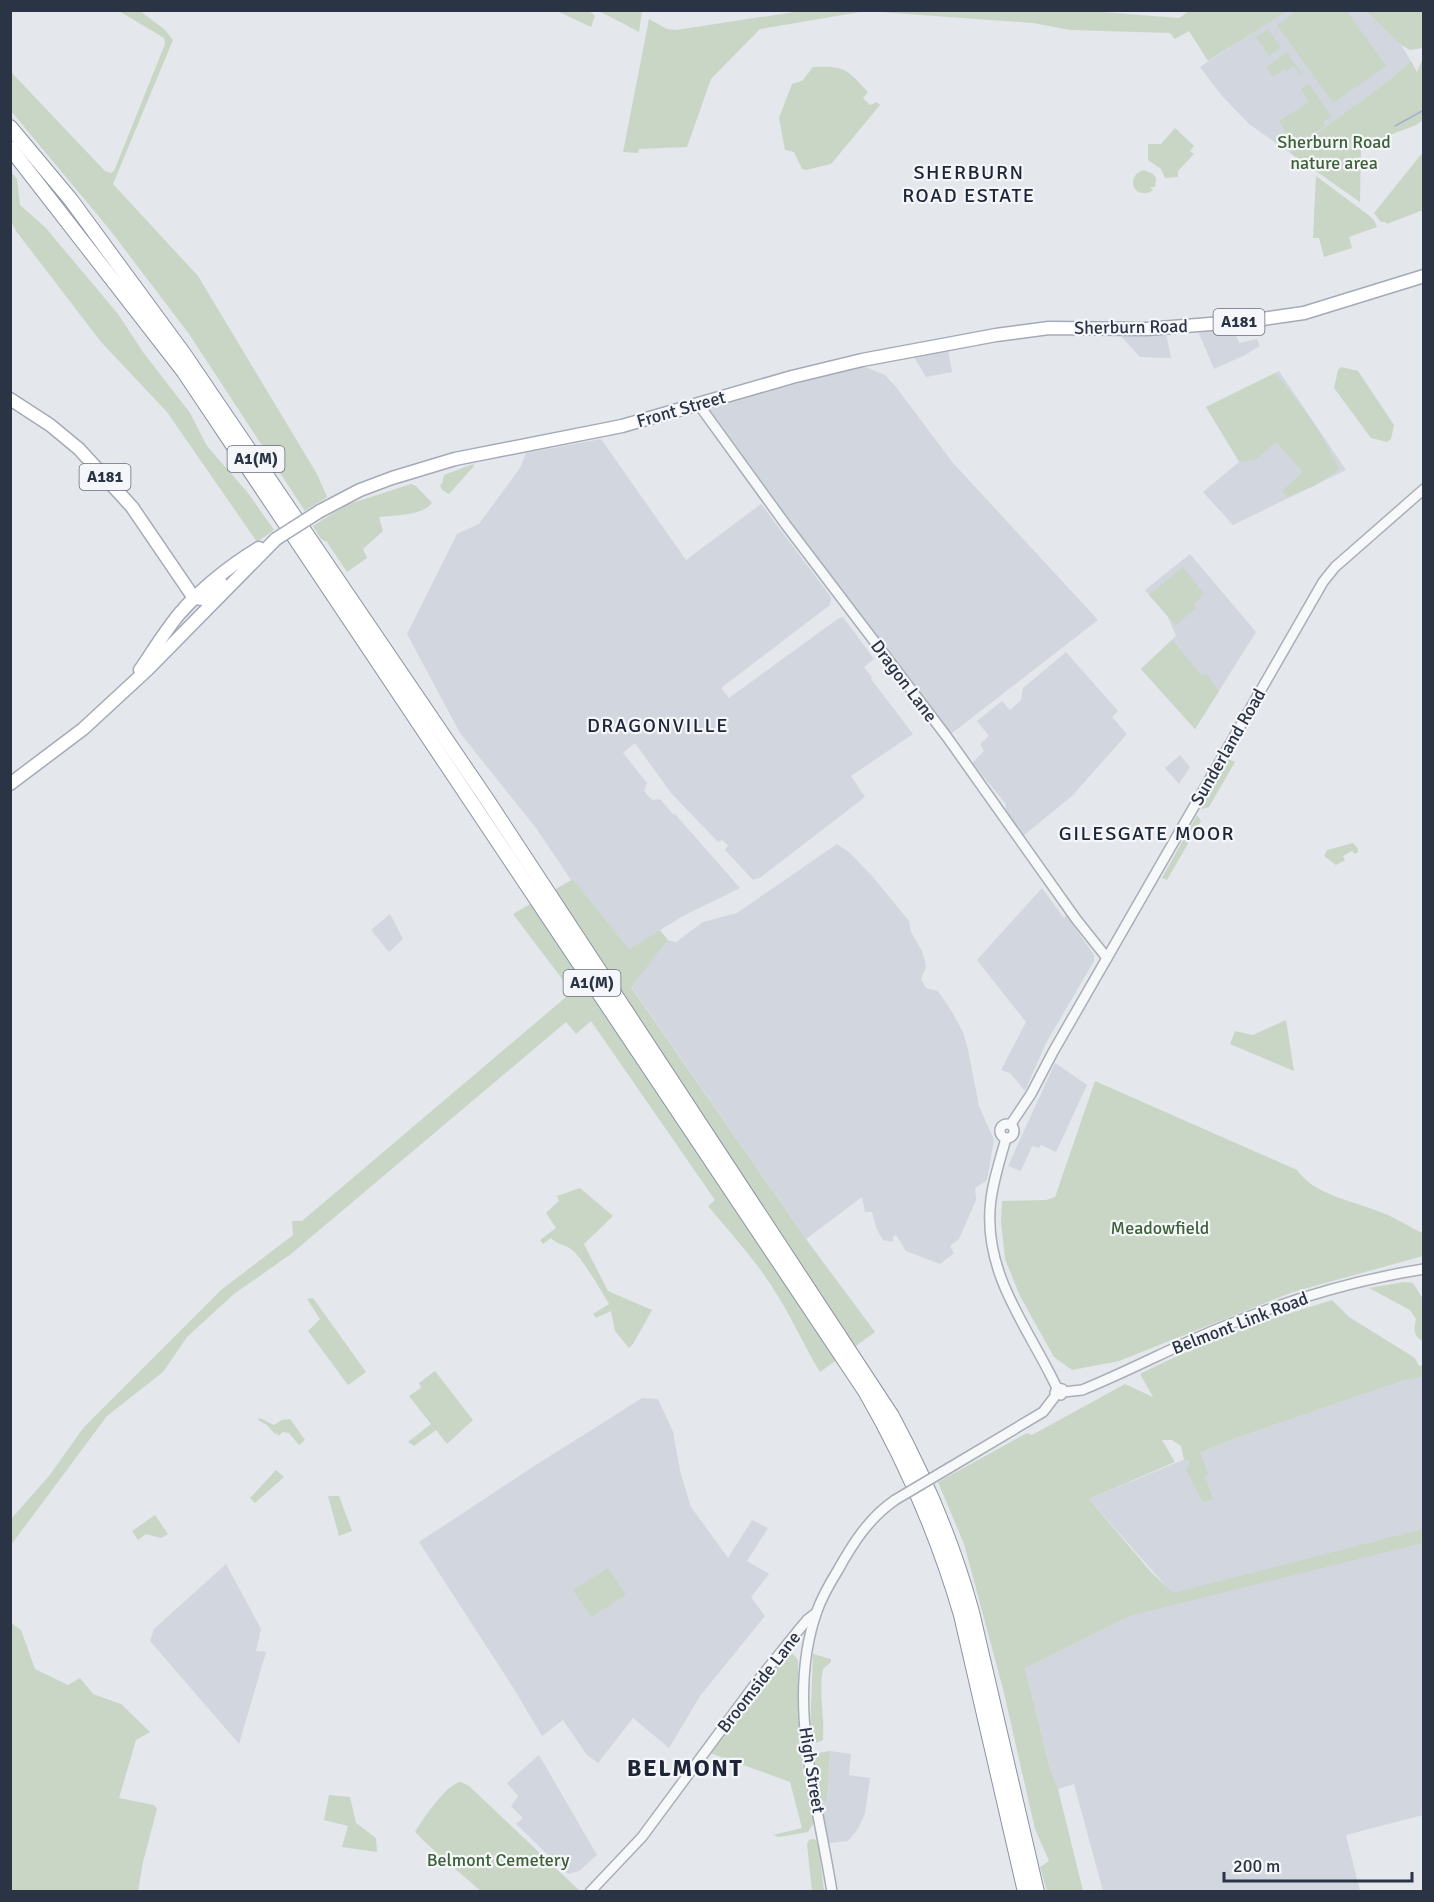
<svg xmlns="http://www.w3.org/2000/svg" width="1434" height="1902" viewBox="0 0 1434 1902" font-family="Signika,sans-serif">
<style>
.built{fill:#d2d6de}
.green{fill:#c9d6c5}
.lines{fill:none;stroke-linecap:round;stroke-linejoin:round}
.stream{stroke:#9fb4cc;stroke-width:1.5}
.minor-casing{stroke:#a9aeb7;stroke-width:12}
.major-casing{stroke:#a3abb8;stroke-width:15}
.highway-casing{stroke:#8b94a3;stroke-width:16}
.minor{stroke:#f7f8fa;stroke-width:9}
.major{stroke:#fff;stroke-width:12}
.highway{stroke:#fff;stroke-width:14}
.minor-bridge-casing{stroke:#a9aeb7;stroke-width:12;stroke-linecap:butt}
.major-bridge-casing{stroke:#a3abb8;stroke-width:15;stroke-linecap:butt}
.minor-bridge{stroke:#f7f8fa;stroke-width:9}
.major-bridge{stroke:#fff;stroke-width:12}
.labels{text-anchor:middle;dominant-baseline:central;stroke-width:4.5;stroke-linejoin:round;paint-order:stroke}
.shield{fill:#f4f6f9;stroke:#676e7b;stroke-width:1.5}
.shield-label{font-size:16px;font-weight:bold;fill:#2b3445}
.park-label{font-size:18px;fill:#3f6138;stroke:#f4f6f9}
.street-label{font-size:18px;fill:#2b3445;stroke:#f4f6f9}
.neighbourhood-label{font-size:20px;letter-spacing:1.5px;fill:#1d2536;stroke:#f4f6f9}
.district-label{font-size:24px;font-weight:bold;letter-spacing:1.5px;fill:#1d2536;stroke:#f4f6f9}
</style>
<rect width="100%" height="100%" fill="#e4e7ec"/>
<g class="built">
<path d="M1287,10L1366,11L1401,45L1411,61L1388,81L1290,153L1249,124L1222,96L1200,67Z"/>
<path d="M1233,327L1239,343L1257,339L1260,346L1243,356L1214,369L1198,331Z"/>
<path d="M1166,333L1171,358L1140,357L1121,336Z"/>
<path d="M948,349L952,372L926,377L914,357Z"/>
<path d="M860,365L885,375L896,387L953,463L1098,620L947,737L703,411Z"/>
<path d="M1279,371L1346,470L1233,525L1203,492L1239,462L1206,407Z"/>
<path d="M601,439L686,560L761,504L831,597L830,605L721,688L729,698L839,618L843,617L874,659L864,667L872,677L871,679L913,734L851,776L865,797L761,877L753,880L725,850L728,845L722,840L718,842L671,793L635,743L623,753L647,783L644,791L652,800L660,799L673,814H675L740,888L683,916L629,949L573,879L571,880L536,828L460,733L407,634L457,534L479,524L520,468L526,453Z"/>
<path d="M1190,554L1256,632L1195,729L1141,669L1176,636L1168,617L1145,590Z"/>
<path d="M1066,652L1118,711L1112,717L1127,734L1072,796L1023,836L1005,811L1006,804L972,763L984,751L980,744L989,736L977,721L1002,701L1010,710L1021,700L1023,688Z"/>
<path d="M1180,755L1190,767L1179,784L1165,768Z"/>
<path d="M837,844L850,853L873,877L909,921L911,932L922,951L925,961L926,967L921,979L926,988L938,991L952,1012L963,1032L968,1050L979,1106L994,1140L987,1180L975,1188L976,1200L959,1239L950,1246L954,1253L940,1264L906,1251L896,1235L893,1237V1242L883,1240L877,1230L872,1212H865L862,1197L806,1239L631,986L668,940L676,942L703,922L737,913Z"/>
<path d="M1042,888L1064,918L1066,915L1094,955V961L1046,1043L1025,1091L1010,1073L1001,1070L1026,1022L977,960Z"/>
<path d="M390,914L403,939L389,952L371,930Z"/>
<path d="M1055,1063L1087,1085L1056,1152L1041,1145L1039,1148L1032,1146L1021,1171L1008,1166Z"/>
<path d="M1423,1377V1815L1346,1835L1360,1891H1103L1074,1784L1058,1789L1050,1769L1025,1668L1125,1618L1137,1614L1165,1585L1089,1499L1236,1438L1402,1381Z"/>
<path d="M642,1398L658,1399L673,1432L680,1471L691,1507L728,1558L752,1520L768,1528L747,1561L769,1574L751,1597L765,1616L700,1696L669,1748L633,1718L598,1763L587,1755L563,1720L542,1736L514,1689L419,1542L528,1470Z"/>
<path d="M226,1564L261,1629L256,1651L266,1652L239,1744L150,1641L154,1629Z"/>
<path d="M830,1751L851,1754L849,1775L870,1778L865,1813L858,1829L848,1841L829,1843L820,1800H827Z"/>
<path d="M539,1755L597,1855L579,1871L568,1874L516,1824L523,1818L511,1806L518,1796L507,1783Z"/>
</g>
<g class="green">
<path d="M1298,10L1347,11L1386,66L1333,103L1277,25Z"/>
<path d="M119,11H140L164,29L173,40L113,184L198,276L317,474L327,497L305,511L189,334L110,230L11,111V72L105,171L111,173L114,171L165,44L164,38Z"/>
<path d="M557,11H589L595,16L591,27Z"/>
<path d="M599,11H642L639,32Z"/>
<path d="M801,11L1077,10L1179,18L1189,11H1287L1208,61L1189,31L1175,39L1170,33L1070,30L1033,23L866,11L760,29L711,79L687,147L639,149L638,153L623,152L649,19L667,29L676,30Z"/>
<path d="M1366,11H1423V48L1410,50L1401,45Z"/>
<path d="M1268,29L1281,48L1269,56L1256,37Z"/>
<path d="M1287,52L1303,76H1302L1294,66L1286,71L1284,69L1273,77L1266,67Z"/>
<path d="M1423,58V120L1416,125L1361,146L1360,202L1290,153L1388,81L1411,61L1417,72Z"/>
<path d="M813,67C846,66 846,69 868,92L863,98L870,105L877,102L880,105L831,164L806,170L802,169L794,152L785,150L779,118L792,84L802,81Z"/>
<path d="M1309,84L1331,116L1323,122L1325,126L1295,146L1279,121L1309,102L1301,89Z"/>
<path d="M1175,128L1194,146L1190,151L1194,154L1178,171V177L1165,178L1161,169L1148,160V144H1161Z"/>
<path d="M1423,152V210L1387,224L1385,222H1381L1374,213Z"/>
<path d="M1144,170L1153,174L1156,178L1155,187H1150L1153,190C1147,195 1139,194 1134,188C1131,180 1135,172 1144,170Z"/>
<path d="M11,172L17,179L20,205L45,227L118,314L143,352L190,413L207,446L248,493L274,530L257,542L167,412L101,342L16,231L11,221Z"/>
<path d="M1316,176L1367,214L1374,220L1377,227L1349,237L1352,248L1324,257L1319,238H1313Z"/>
<path d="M1341,367L1358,371L1394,425L1391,439L1387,442L1371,438L1334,388L1338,370Z"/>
<path d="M1275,373C1300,402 1324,435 1339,470L1312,487L1287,497L1282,491L1303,472L1276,442L1255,460L1240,462L1206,407Z"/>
<path d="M473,464L474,466L449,494L442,490L440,484H442L444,475Z"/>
<path d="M411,484L416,486L432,503C422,516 395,515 379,517L383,531L363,549L367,558L347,572L327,542L321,539L313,526L346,505Z"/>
<path d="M1183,567L1204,594L1194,604L1196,608L1176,625L1149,595Z"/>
<path d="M1172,640L1202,676L1206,673L1219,691L1195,729L1141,669Z"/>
<path d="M1228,759L1235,762L1209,807L1202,809L1201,808Z"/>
<path d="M1197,815L1201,821L1167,880L1162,878Z"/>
<path d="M1353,843L1358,849V852L1355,854L1352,851L1343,856L1345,860L1336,865L1324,856L1327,850Z"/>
<path d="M573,879L629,949L660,930L668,940L631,987L806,1239L875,1332L820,1372C805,1348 794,1322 779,1298C760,1265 733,1236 708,1206L715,1200L591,1021L576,1034L566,1022L291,1254L234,1294L187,1337L163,1372L107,1416L11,1545V1519L49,1476L84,1427L221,1290L293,1235L292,1221H302L572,992L513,914Z"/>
<path d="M1286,1020L1294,1071L1230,1044L1235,1031L1253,1035Z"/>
<path d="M1095,1081L1297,1170C1316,1197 1357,1201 1385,1214C1399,1219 1410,1228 1423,1233V1256L1293,1292L1119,1361L1072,1370L1054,1357L1020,1296L1005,1259L1001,1221L1002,1201L1046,1200L1055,1197Z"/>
<path d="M580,1188L613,1216L584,1244L608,1291L652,1310L633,1344L629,1348L615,1331L611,1311L596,1318L593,1314L609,1304C602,1292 581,1256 571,1249C565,1244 557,1245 551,1238L543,1244L540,1240L556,1228L546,1213L559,1201L557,1196Z"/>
<path d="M1404,1282L1413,1283L1423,1299V1341C1413,1337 1414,1328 1416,1319L1410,1310L1369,1288Z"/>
<path d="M313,1298L366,1372L348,1385L308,1331L320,1319L307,1299Z"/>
<path d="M1332,1300L1349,1317L1415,1358L1419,1366L1423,1365V1377L1402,1381L1236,1438L1200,1453L1208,1474L1205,1476L1213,1499L1203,1502L1186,1470L1190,1462L1188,1460H1184L1181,1446L1172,1440H1162L1175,1462L1089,1499L1151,1572L1173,1593L1423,1529V1543L1137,1614L1125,1618L1025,1668L1050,1769L1058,1789L1083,1891H1047L1040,1867L1049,1861L1035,1829L1003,1689L964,1544L938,1482L1027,1433L1032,1435L1125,1384L1153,1397L1140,1374C1202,1342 1266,1320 1332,1300Z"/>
<path d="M435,1371L473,1420L447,1444L436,1430L414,1446L408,1442L431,1424L409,1396L421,1388L419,1383Z"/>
<path d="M260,1418L274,1425L282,1420L290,1419L305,1440L299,1445L289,1433L283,1432L278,1436L277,1433L275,1434L267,1425L258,1420Z"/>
<path d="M276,1470L284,1477L255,1503L250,1498Z"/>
<path d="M328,1496H339L352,1531L339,1536Z"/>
<path d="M155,1515L168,1534L161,1538L146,1534L138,1540L132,1531Z"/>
<path d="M608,1568L626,1595L591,1617L573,1590Z"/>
<path d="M11,1623L21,1630L35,1669L68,1685L80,1678L93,1694L121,1704L150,1732L136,1740L119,1798L154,1805L157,1809L143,1862L138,1891H11Z"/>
<path d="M786,1654H793L798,1660V1715L803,1773L814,1823L808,1832L779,1837L773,1835L802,1828L790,1782L710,1753Z"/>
<path d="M813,1654L831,1659V1662L823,1669C818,1692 825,1716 823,1740L816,1743L810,1740V1733Z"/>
<path d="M830,1751L827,1801L820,1800L812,1754Z"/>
<path d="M461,1782L469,1786L580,1891H481C459,1872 436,1854 415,1832C422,1820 447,1783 461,1782Z"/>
<path d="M329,1795L350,1797L356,1823L376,1838L377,1852L342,1847L348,1826L324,1820Z"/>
<path d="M813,1839L816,1840L819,1848L824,1891H812L807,1844L809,1840Z"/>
</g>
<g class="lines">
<path class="stream" d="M1395,126L1424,110"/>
<g class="minor-casing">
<g id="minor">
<path d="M699,405L786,525L947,737L1076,919L1107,958"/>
<circle cx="1007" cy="1131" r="7"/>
<path d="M1011,1124L1031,1094L1053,1052L1323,582L1335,567L1424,489"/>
<path d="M1006,1138C1000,1161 991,1186 990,1210C986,1274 1025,1324 1052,1378L1057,1388L1055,1393L1061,1395L1062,1389L1057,1388"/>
<path d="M1063,1392L1082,1390C1129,1371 1173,1347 1220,1328C1285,1301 1354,1280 1424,1269"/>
<path d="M949,1468L1043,1412L1056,1395"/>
<path d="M590,1892L642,1837L756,1683L797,1632L808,1619L816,1613"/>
<path d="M832,1892C818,1801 785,1701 817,1611C822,1597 830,1583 838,1570C853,1543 869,1518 895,1500"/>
</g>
</g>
<g class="major-casing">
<g id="major">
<path d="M10,399L50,425L79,449L100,472L132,507L194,598L203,599L221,583"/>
<path d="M320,511L360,490L392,478L455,459L622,426L792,377L862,360L996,335L1049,328L1147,329L1248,321L1304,313L1424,276"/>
<path d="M140,670C153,651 165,631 180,613C202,588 231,565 259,548"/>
<path d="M10,784L83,729L148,669L276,539"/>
</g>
</g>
<g class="highway-casing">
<g id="highway">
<path d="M10,127L71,200L184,354L488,801L892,1416C926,1479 953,1543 972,1612L1037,1892"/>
<path d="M10,148L184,372L865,1391C906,1462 938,1536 961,1615L1025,1892"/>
</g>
</g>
<use href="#minor" class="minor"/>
<use href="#major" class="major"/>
<use href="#highway" class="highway"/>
<g class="minor-bridge-casing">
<path id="minor-bridge" d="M895,1500L949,1468"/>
</g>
<g class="major-bridge-casing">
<path id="major-bridge" d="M276,539L320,511"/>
</g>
<use href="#minor-bridge" class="minor-bridge"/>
<use href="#major-bridge" class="major-bridge"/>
</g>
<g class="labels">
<g class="shield">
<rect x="1213.5" y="309" width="51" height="26" rx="4.5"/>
<rect x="227.5" y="446" width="57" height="26" rx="4.5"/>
<rect x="79.5" y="464" width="51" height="26" rx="4.5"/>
<rect x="563.5" y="970" width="57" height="26" rx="4.5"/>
</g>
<g class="shield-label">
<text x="1239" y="322">A181</text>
<text x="256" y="459">A1(M)</text>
<text x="105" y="477">A181</text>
<text x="592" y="983">A1(M)</text>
</g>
<g class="park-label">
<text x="1334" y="142">Sherburn Road<tspan x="1334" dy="21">nature area</tspan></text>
<text x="1160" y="1228">Meadowfield</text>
<text x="498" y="1860">Belmont Cemetery</text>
</g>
<g class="street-label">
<text transform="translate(1131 327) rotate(-1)">Sherburn Road</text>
<text transform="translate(681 409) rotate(-16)">Front Street</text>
<text transform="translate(904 681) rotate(53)">Dragon Lane</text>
<text transform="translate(1228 747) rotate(-60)">Sunderland Road</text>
<text transform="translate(1240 1323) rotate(-21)">Belmont Link Road</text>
<text transform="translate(759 1682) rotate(-52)">Broomside Lane</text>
<text transform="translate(812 1770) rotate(81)">High Street</text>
</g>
<g class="neighbourhood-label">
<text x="969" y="172">SHERBURN<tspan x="969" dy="23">ROAD ESTATE</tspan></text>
<text x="658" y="725">DRAGONVILLE</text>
<text x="1147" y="833">GILESGATE MOOR</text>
</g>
<g class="district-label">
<text x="685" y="1768">BELMONT</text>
</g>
</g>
<rect width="1434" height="1902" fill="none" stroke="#2b3445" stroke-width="24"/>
<path d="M1224 1872v9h188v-9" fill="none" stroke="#2b3445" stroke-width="3"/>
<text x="1233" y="1872" font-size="18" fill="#2b3445" stroke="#f4f6f9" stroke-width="4.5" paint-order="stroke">200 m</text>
</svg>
